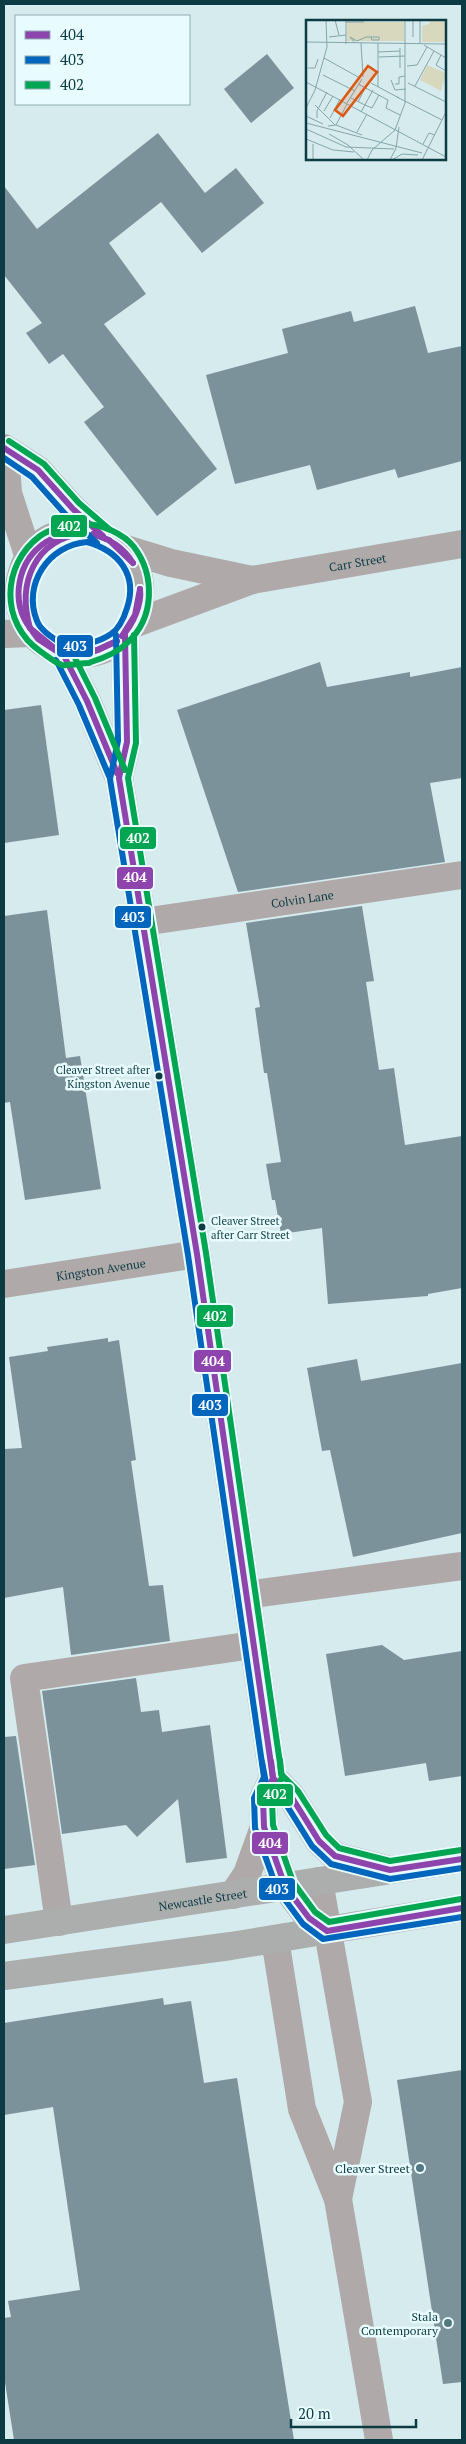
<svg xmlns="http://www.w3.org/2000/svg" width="466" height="2444" viewBox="0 0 466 2444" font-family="'PT Serif',serif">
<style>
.building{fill:#7c929a}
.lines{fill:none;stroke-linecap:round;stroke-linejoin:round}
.minor{stroke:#afaaa9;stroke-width:28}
.major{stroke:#acaead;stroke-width:28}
.bus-1-casing{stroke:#e8fbfe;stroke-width:10}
.bus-2-casing{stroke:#e8fbfe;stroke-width:10}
.bus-3-casing{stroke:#e8fbfe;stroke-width:10}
.bus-1{stroke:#8e44ad;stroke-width:6}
.bus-2{stroke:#0065bd;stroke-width:6}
.bus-3{stroke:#00a651;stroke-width:6}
.bus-dot{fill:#0c3b43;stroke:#e8fbfe;stroke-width:2}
.poi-dot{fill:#53797f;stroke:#e8fbfe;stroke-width:2}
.labels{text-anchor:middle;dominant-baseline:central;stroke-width:5;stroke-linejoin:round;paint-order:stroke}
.bus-label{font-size:11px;fill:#0c3b43;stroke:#e8fbfe;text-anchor:end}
.street-label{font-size:12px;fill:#0c3b43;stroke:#e8fbfe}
.poi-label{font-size:12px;fill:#0c3b43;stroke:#e8fbfe;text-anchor:end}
.inset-road{fill:none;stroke:#85a5aa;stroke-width:1}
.view{fill:#dd580f;fill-opacity:0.15;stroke:#dd580f;stroke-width:2.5}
.inset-edge{fill:none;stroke:#0c3b43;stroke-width:2.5}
.line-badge{stroke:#e8fbfe;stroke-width:2}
.badge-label{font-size:14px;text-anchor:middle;font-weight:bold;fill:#fff}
</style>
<rect width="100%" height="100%" fill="#d6ebee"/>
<g class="building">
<path d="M267,54L294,88L251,123L224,89Z"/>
<path d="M158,133L205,193L236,168L264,203L202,253L161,202L109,243L146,294L104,324L217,469L157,516L84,422L104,407L63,354L49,364L26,333L42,323L4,275V186L37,229Z"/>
<path d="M415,306L428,353L462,346V461L398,478L395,469L317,490L310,465L235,484L206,375L288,353L282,329L351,311L354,322Z"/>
<path d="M320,662L327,687L410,672V677L462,667V778L430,783L445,862L238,892L177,710Z"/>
<path d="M41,705L59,835L4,843V710Z"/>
<path d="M362,906L374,981L366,982L379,1070L394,1068L405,1145L462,1136V1288L428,1294V1296L328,1304L322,1228L281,1234L275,1200H272L266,1164L281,1162L267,1073H264L255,1008L260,1007L246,923Z"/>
<path d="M47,910L66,1058L80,1056L101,1189L25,1200L10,1102L4,1103V916Z"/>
<path d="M108,1338V1342L119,1340L136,1460L131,1461L149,1586L163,1585L170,1641L71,1655L63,1587L4,1598V1449L22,1448L9,1357L48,1351L47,1347Z"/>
<path d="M357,1359L361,1381L462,1363V1533L353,1557L330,1450L322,1451L307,1368Z"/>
<path d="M382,1645L404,1660L462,1651V1776L429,1781L426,1763L345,1776L326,1654Z"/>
<path d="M136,1678L141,1712L159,1710L162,1732L210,1725L227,1858L186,1863L178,1799L137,1837L126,1825L62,1834L42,1691Z"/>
<path d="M16,1736L35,1865L4,1869V1737Z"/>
<path d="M163,1998L164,2005L191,2001L204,2083L237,2078L294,2440H14L4,2376V2318L11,2317L8,2301L80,2290L53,2107L4,2115V2023Z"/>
<path d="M462,2070V2382L443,2384L397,2080Z"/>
</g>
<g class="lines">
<g class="minor">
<path d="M4,448L38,470L73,509L103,536"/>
<path d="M5,449L8,493L29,558"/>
<path d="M83,532C97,535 111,538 122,548C152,575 143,627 109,647C96,654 79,655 64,656C54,649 37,641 30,630C8,597 19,543 64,533C70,532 77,532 83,532Z"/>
<path d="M122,548L171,563L252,580"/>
<path id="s1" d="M133,624L252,580L462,544"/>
<path d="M4,634L32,633"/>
<path d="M64,656L87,701L119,778L197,1254L273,1778L291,1796L319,1841L335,1856L390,1870"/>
<path d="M119,778L127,742L125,635"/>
<path id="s2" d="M143,922L462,875"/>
<path id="s3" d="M4,1284L197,1254"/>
<path d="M246,1595L462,1566"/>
<path d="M273,1778L263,1799L264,1827L285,1886L309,1918L327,1931"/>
<path d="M319,1881L358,2102L338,2199"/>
<path d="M233,1895L247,1874L264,1827"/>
<path d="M59,1922L24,1678L253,1645"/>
<path d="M275,1939L302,2109L338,2199L379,2440"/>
</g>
<g class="major">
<path id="s4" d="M4,1930L462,1859"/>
<path d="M4,1976L231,1946L462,1908"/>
</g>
<g class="bus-1-casing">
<g id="bus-1">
<path d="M4,448L38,470L73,509L103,536"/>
<path d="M93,534C111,540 123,547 133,563"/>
<path d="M93,534L109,540L133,563"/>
<path d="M30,628L64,656"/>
<path d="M30,628L38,639L64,656"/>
<path d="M30,628C10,601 17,561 46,542C58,535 71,534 84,533"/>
<path d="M30,628C17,583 34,540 84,533"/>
<path d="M125,635L127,742L119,778L197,1254L273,1778L263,1799L264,1827L285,1886L309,1918L327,1931L462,1908"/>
<path d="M122,636L135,615L140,589"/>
<path d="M122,636C133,625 142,604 140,589"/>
<path d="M64,656L98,650L117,641"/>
<path d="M64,656L88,654L117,641"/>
<path d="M64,656L87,701L117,773"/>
<path d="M271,1761L273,1778L291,1796L319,1841L335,1856L390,1870L462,1859"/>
</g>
</g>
<g class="bus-2-casing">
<g id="bus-2">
<path d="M4,458L32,477L66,515L97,543"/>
<path d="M87,542C119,551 138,575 127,608C124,618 120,628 111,634C98,643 82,645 66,647C57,640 41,632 37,621C22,584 49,545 87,542Z"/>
<path d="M116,635L118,741L110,779L188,1255L264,1777L254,1798L255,1828L277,1889L303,1924L323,1939L462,1917"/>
<path d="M56,660L79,705L109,776"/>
<path d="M262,1762L266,1783L284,1801L312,1846L331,1864L390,1879L462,1868"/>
</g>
</g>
<g class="bus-3-casing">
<g id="bus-3">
<path d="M9,441L44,464L79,503L109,529"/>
<path d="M134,635L136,743L128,778L206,1253L282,1777L272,1801L273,1825L293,1882L315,1912L329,1922L461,1899"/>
<path d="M72,652L95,698L125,770"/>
<path d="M89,663C81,663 70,666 62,665C55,663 46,655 40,651C0,623 1,565 40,536C53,527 68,526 83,524C100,523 124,534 134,547C155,575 155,618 127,643C117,653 104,658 91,662"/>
<path d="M280,1760L281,1774L298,1791L326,1835L339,1848L390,1861L461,1850"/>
</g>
</g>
<use href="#bus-1" class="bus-1"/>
<use href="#bus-2" class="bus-2"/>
<use href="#bus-3" class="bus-3"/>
</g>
<g class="bus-dot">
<circle cx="159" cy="1076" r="4.5"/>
<circle cx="202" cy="1227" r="4.5"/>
</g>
<g class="poi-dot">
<circle cx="420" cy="2168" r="5"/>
<circle cx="448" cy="2323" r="5"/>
</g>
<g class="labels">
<g class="bus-label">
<text x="150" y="1070">Cleaver Street after<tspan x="150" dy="14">Kingston Avenue</tspan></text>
<text x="211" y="1221" text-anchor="start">Cleaver Street<tspan x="211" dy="14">after Carr Street</tspan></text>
</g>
<g class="street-label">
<text stroke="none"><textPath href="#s1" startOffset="234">Carr Street</textPath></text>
<text stroke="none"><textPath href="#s2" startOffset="161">Colvin Lane</textPath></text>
<text stroke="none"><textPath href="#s3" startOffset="98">Kingston Avenue</textPath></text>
<text stroke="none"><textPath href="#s4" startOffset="201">Newcastle Street</textPath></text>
</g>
<g class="poi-label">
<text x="410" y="2168">Cleaver Street</text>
<text x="438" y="2316">Stala<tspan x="438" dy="14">Contemporary</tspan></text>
</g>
</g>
<g transform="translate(306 20)">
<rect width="140" height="140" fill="#d6ebee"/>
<path d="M124,0H140V22H116V6L123,4ZM41,2H98V21H41ZM121,45L140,53L135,71L114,60Z" fill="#d8d8be"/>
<path class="inset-road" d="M29,0L33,15M40,0V24M58,0H79M107,0V17M114,0V23M40,2H58M23,17L40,15M0,22L140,24M49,23L44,17L51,21L60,17H73V20H66L65,17M55,23L57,57M72,23V67M118,25L140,38M72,32L94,31M135,35L130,45L140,51M73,37L99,36M18,38L54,58M101,46L111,45L121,27M2,48H9L12,39M94,48V28M17,55L49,71M85,60L89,70L100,69M0,62L140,137M65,63L93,78M102,63L140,82M52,64L82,80L80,88M89,64H93V57L99,56M109,66L128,31M91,77L136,100M45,78L59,85M52,82L59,68M41,83L56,59M9,85L29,105M59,85L66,88L73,75M0,88L9,70L21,27L20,0M80,88L94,95M18,91L27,76M55,92L67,70M0,96L17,104M11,98V91L21,72M24,98L34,79M0,103L116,133M30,105L56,115M22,106L30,105L41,84M0,109L40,127L88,129M51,112L61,94M23,114L42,125L58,140M0,119L27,130L48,132M7,124V140M117,124L123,113L129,115M61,140L66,130L89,110L99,83V0M84,140L90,128L93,107M86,140L96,134L112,135M116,140L140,92"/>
<path class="view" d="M62,46L71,52L37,96L29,90Z"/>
<rect width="140" height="140" class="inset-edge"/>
</g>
<g class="line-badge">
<rect x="50" y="514" width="38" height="24" rx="5" fill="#00a651"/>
<rect x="56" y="634" width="38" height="24" rx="5" fill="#0065bd"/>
<rect x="119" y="826" width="38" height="24" rx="5" fill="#00a651"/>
<rect x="116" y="866" width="38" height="24" rx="5" fill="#8e44ad"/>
<rect x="114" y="905" width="38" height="24" rx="5" fill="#0065bd"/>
<rect x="196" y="1304" width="38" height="24" rx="5" fill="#00a651"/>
<rect x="193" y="1349" width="39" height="24" rx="5" fill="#8e44ad"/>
<rect x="191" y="1393" width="38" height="24" rx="5" fill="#0065bd"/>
<rect x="256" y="1783" width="38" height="24" rx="5" fill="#00a651"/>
<rect x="251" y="1831" width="38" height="24" rx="5" fill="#8e44ad"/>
<rect x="258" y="1877" width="38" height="24" rx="5" fill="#0065bd"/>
</g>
<g class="badge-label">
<text x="69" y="531">402</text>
<text x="75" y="651">403</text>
<text x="138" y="843">402</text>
<text x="135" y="882">404</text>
<text x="133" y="922">403</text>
<text x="215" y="1321">402</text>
<text x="213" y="1366">404</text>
<text x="210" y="1410">403</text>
<text x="275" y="1799">402</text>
<text x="270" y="1848">404</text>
<text x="277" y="1894">403</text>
</g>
<rect width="466" height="2444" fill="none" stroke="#0c3b43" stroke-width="10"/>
<rect x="15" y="15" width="175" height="90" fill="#e8fbfe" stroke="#90aeb3"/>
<rect x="25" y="31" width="25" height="8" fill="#8e44ad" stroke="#90aeb3"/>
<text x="60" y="40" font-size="15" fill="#0c3b43">404</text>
<rect x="25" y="56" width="25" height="8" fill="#0065bd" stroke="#90aeb3"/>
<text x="60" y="65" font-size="15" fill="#0c3b43">403</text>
<rect x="25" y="81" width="25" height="8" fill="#00a651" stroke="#90aeb3"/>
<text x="60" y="90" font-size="15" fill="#0c3b43">402</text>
<path d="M291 2419v8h125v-8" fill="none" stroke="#0c3b43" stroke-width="2.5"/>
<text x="298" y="2419" font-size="15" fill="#0c3b43" stroke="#e8fbfe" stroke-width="4" paint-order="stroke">20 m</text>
</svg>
